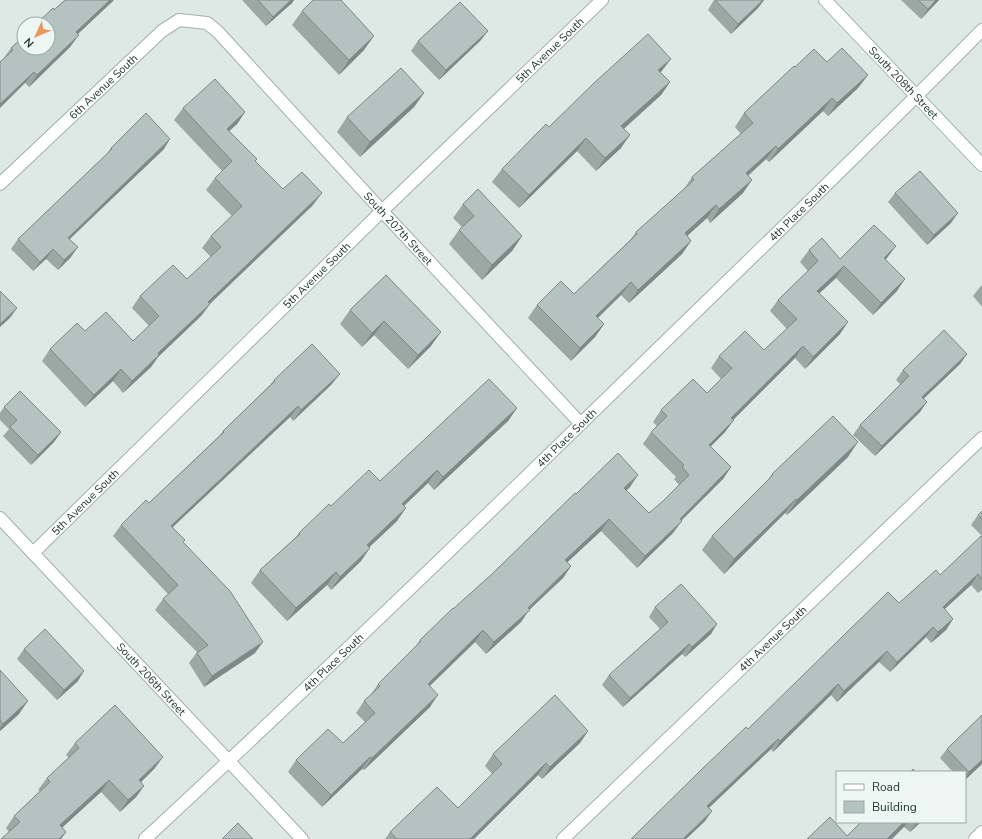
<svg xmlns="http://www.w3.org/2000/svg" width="982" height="839" viewBox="0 0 982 839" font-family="'Nunito Sans',sans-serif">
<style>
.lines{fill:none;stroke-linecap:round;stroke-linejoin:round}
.street-casing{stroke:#a2b0ad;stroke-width:14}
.secondary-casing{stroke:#9eb4b0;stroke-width:14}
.street{stroke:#fff;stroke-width:12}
.secondary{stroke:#fff;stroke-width:12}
.wall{fill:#9ba8a4}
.shaded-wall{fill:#7e8886}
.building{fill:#b4c3bf;stroke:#7e8886}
.labels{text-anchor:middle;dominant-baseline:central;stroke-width:3;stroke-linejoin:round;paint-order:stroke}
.street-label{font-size:11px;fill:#213735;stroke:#eef6f3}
</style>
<rect width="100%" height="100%" fill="#dee9e6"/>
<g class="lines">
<g class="street-casing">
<g id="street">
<path id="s1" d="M0,184L162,31L179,20L207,23L218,32L382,211L581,424"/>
<path id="s2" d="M0,518L302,839"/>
<path id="s3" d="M33,553L382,211L602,0"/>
<path id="s4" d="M145,839C324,673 499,504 673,334C777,233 881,133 982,30"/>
<path id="s5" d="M563,839L982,438"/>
<path d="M975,839L982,832"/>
</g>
</g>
<g class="secondary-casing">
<g id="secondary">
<path id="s6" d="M825,0L982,165"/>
</g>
</g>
<use href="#street" class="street"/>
<use href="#secondary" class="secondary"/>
</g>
<g class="wall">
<path d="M65,0H114L78,34L70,47L29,87L3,59L11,48Z"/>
<path d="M242,0H294L292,3L266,26Z"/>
<path d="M714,0H764L758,8L731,34L708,10Z"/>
<path d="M901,0H939L921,19Z"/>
<path d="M302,11L364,50L339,75L292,25Z"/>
<path d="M481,40L439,80L411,51L418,41Z"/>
<path d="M827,62L868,75L858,88L828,116L823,111L769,162L766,159L748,176L743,193L710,223L707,218L687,236L691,241L682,254L629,303L621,295L598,318L604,324L595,337L571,361L528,318L537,305L574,294L631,239L636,232L684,189L692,177L741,134L735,127L744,113L795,67Z"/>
<path d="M661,73L670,82L661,95L624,129L621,148L596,171L577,151L519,208L492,182L502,169L549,127Z"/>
<path d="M424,93L414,107L360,157L337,132L347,117Z"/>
<path d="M183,108L245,112L237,124L229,131L257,159L255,161L283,189L313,205L210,304L201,316L158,357L151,367L123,393L113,381L85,407L42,361L50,349L85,331L133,341L149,326L132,308L140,296L187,279L211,257L202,248L211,236L232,216L206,190L215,178L222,171L174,120Z"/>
<path d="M111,148L164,149L70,239L71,257L58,270L46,259L33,271L11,249L18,239L106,155Z"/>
<path d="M895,193L951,223L927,245L888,202Z"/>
<path d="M463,204L522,236L512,251L482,280L449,244L459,230L462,227L453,218Z"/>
<path d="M809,250L840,259L887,258L886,260L897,291L873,315L836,278L819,293L840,334L805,369L795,358L733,420L725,432L710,447L731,467L723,479L681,520L673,533L637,568L601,531L567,562L571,566L563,578L529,610L521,622L486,654L475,642L430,686V707L364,770L362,769L322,807L288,772L296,760L343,743L365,722L356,713L364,701L370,696L378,684L415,647L420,640L492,574L576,494L630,487L626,490L649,513L663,501L679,485L674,479L676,477L643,444L651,432L657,426L653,422L661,410L707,393L721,379L711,368L719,356L764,350L787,329L770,311L778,300L808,271L800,262Z"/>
<path d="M386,275L431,346L408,369L374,335L362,347L340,324L350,310Z"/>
<path d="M982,285V307L973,296L980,287Z"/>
<path d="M967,354L960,364L923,399L920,412L875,456L853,435L860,425L900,384L896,380L903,370Z"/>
<path d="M274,380L332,384L293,421L290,417L173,527L183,542L255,653L204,687L189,663L197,652L155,610L163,599L168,594L113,536L121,525L149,503L219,436L223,431L269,386Z"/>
<path d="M4,407L61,432L54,442L31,465L3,436L9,429L0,420V413Z"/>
<path d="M517,408L508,421L434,490L428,483L404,506L397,521L369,547L361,561L331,590L327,585L287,621L251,583L260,570L296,537L299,533L331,506L380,481Z"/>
<path d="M848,457L787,515L785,513L724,574L702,550L712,536L766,482L772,474Z"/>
<path d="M982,511V536L971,525L978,515Z"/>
<path d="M982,536V590L978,593L971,585L944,609L953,619L946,630L931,643L926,637L890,672L879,662L837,702L831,695L773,752L771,749L709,808L705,821L686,839H631L748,729L899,603L940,575Z"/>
<path d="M655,607L711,634L685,657L682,654L623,707L602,685L609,675L660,629L649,617Z"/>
<path d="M24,649L78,681L57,700L17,659Z"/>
<path d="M0,670L19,714L0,731Z"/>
<path d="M982,715V764L965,780V772H953L940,758L947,749Z"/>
<path d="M588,731L580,743L542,779L538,775L474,839H385L390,832L458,808L492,774L485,766L493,754Z"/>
<path d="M75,743L155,768L141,782L144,786L136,797L120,812L101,792L62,827L66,832L61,839H1L9,832L6,828L14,816L40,791L38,790L47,778L69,758L66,755Z"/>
<path d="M861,822H921L910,832L904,827L847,836Z"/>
</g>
<g class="shaded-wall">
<path d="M110,0H114L67,44L76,32Z"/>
<path d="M291,0H294L292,3L266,26L273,17Z"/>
<path d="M763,0H764L758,8L731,34L738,24Z"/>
<path d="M936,0H939L921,19L928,9Z"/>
<path d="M488,31L481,40L439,80L446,70Z"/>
<path d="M79,35L70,47L29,87L37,75Z"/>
<path d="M374,36L364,50L339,75L349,60Z"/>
<path d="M671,59L661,72L649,83L658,70Z"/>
<path d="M34,72L25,83L0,108V104Z"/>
<path d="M868,75L858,88L828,116L837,103Z"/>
<path d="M670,82L661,95L612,139L621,126Z"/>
<path d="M424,93L414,107L360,157L370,142Z"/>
<path d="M832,98L823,111L769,162L778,149Z"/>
<path d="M245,112L237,124L218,141L227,129Z"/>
<path d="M630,135L621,148L596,171L605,158Z"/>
<path d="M586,138L577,151L519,208L529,195Z"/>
<path d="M170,139L164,149L61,247L68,238Z"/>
<path d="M776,146L766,159L736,186L746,173Z"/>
<path d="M752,180L743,193L710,223L719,209Z"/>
<path d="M322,193L313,205L199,314L208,302Z"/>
<path d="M716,205L707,218L676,246L685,233Z"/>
<path d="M958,213L951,223L927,245L934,235Z"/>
<path d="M522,236L512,251L482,280L492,265Z"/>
<path d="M691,241L682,254L629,303L638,290Z"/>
<path d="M896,246L887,258L875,270L884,258Z"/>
<path d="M78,247L71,257L58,270L64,260Z"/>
<path d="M53,249L46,259L33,271L40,262Z"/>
<path d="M844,266L836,278L809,303L817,291Z"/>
<path d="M905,279L897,291L873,315L881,303Z"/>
<path d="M631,282L621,295L586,329L596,316Z"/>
<path d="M210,304L201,316L158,357L151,367L123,393L132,381L158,353Z"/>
<path d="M17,308L10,318L0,327V324Z"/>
<path d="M384,321L374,335L362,347L372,333Z"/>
<path d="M848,322L840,334L805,369L813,357Z"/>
<path d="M604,324L595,337L571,361L580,348Z"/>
<path d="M441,332L431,346L408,369L418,355Z"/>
<path d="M803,346L795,358L723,430L731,418Z"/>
<path d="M967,354L960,364L915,407L922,397Z"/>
<path d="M121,369L113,381L85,407L94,395Z"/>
<path d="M340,374L332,384L293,421L301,410Z"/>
<path d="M927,402L920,412L875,456L882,446Z"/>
<path d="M298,406L290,417L163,536L171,526Z"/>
<path d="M517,408L508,421L434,490L443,477Z"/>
<path d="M734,420L725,432L700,457L709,445Z"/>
<path d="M61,432L54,442L31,465L38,455Z"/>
<path d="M858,442L848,457L787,515L797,500Z"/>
<path d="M731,467L723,479L671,531L680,519Z"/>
<path d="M437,470L428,483L393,516L402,504Z"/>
<path d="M638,475L630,487L616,500L624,488Z"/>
<path d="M796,499L785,513L724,574L734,559Z"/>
<path d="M406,508L397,521L358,558L367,545Z"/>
<path d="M609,519L601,531L557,572L565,560Z"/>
<path d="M682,521L673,533L637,568L645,556Z"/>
<path d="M370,548L361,561L331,590L340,577Z"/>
<path d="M571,566L563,578L529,610L521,622L486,654L494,642Z"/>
<path d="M336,572L327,585L287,621L296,608Z"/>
<path d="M978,574L971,585L935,618L943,607Z"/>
<path d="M953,619L946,630L931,643L938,632Z"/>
<path d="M717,624L711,634L685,657L692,647Z"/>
<path d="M933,627L926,637L890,672L897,662Z"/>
<path d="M483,630L475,642L419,696L428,684Z"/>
<path d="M263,642L255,653L204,687L212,676Z"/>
<path d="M689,644L682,654L623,707L630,698Z"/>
<path d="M887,651L879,662L837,702L844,691Z"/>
<path d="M84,671L78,681L57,700L64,690Z"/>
<path d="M838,684L831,695L773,752L780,741Z"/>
<path d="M438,695L430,707L364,770L372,758Z"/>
<path d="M28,701L19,714L0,731V728L3,724Z"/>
<path d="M588,731L580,743L542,779L550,767Z"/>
<path d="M778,739L771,749L700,816L707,806Z"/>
<path d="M163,757L155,768L131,792L139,780Z"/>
<path d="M370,757L362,769L322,807L331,795Z"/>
<path d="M982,760V764L965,780V779L969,772Z"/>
<path d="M546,763L538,775L474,839H470Z"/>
<path d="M109,780L101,792L52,837L60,825Z"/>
<path d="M144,786L136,797L120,812L128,800Z"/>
<path d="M712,811L705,821L686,839H683Z"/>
<path d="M904,822H908L904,827L892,839H887Z"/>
<path d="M917,822H921L910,832Z"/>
<path d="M66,832L61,839H59Z"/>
</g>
<g class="building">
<path d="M65,0H110L76,32L79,35L37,75L34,72L0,104V62L13,50L11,48L24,36V48H48V24H36L53,8L54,10Z"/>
<path d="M258,0H291L273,17Z"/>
<path d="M313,0H341L374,36L349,60L302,11Z"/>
<path d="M715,0H763L738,24Z"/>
<path d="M918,0H936L928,9Z"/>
<path d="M460,2L488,31L446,70L418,41Z"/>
<path d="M648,34L671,59L658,70L670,82L621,126L630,135L605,158L586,138L529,195L502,169L546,124L549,127L594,83Z"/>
<path d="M842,48L868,75L837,103L832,98L778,149L776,146L746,173L752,180L719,209L716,205L685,233L691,241L638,290L631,282L596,316L604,324L580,348L537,305L561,281L574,294L637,234L636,232L694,180L692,177L753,123L744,113L794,66L795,67L814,49L827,62Z"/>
<path d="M401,68L424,93L370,142L347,117Z"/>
<path d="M215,79L245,112L227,129L257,159L255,161L283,189L302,172L322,193L208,302L210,304L158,353L159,355L132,381L121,369L94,395L50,349L77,323L85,331L106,312L133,341L159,316L140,296L173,265L187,279L221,247L211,236L242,206L215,178L232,161L183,108Z"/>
<path d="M146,113L170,139L68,238L78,247L64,260L53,249L40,262L18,239L112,149L111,148Z"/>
<path d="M920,171L958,213L934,235L895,193Z"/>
<path d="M478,189L522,236L492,265L459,230L474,216L463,204Z"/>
<path d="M874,225L896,246L884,258L905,279L881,303L844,266L817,291L848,322L813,357L803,346L731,418L734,420L709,445L731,467L680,519L682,521L645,556L609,519L565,560L571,566L528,608L530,610L494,642L483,630L428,684L438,695L372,758L370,757L331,795L296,760L328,729L343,743L375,713L364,701L380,686L378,684L421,641L420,640L453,608V609L492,574L575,493L576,494L618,453L638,475L624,488L649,513L663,501L689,475L682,467L684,465L651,432L667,416L661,410L693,379L707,393L732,368L719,356L745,331L764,350L797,319L778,300L818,261L809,250L822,238L840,259Z"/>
<path d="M386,275L441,332L418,355L384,321L372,333L350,310Z"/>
<path d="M0,291L17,308L0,324Z"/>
<path d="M944,330L967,354L922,397L927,402L882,446L860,425L909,376L903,370Z"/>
<path d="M312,344L340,374L301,410L298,406L171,526L185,540L183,542L230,591L263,642L212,676L197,653L208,645L163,599L178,585L121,525L146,500L149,503L224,432L223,431L275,381L274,380Z"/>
<path d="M489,379L517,408L443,477L437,470L402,504L406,508L367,545L370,548L340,577L336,572L296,608L260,570L300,534L299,533L329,504L331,506L369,470L380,481Z"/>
<path d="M20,391L61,432L38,455L10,427L17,420L4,407Z"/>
<path d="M833,416L858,442L797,500L796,499L734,559L712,536L773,475L772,474Z"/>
<path d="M982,511V519L978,515Z"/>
<path d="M981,536H982V579L978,574L943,607L953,619L938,632L933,627L897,662L887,651L844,691L838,684L780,741L778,739L707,806L712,811L683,839H631L701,770L746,727L748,729L888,592L899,603L936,570L940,575Z"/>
<path d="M681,584L717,624L692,647L689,644L630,698L609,675L668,622L655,607Z"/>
<path d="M45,629L84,671L64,690L24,649Z"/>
<path d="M0,670L28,701L3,724L0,720Z"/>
<path d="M555,695L588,731L550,767L546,763L470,839H397L390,832L437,787L458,808L502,764L493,754Z"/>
<path d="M115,705L163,757L139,780L144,786L128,800L109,780L60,825L66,832L59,839H1L20,822L14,816L50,782L47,778L79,748L75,743Z"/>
<path d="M982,715V760L969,772L947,749Z"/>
<path d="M913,769L916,772H911Z"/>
<path d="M830,817L847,836L861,822H904L887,839H807Z"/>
<path d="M238,823L253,839H222Z"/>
</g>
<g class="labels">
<g class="street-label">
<text stroke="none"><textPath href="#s3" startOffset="721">5th Avenue South</textPath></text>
<text stroke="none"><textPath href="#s6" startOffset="114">South 208th Street</textPath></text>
<text stroke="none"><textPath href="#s1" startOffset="142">6th Avenue South</textPath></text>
<text stroke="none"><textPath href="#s4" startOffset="906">4th Place South</textPath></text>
<text stroke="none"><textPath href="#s1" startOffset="552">South 207th Street</textPath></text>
<text stroke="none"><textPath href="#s3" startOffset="397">5th Avenue South</textPath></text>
<text stroke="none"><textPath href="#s4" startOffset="582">4th Place South</textPath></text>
<text stroke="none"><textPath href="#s3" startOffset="73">5th Avenue South</textPath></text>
<text stroke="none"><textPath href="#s5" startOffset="290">4th Avenue South</textPath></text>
<text stroke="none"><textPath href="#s4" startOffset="258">4th Place South</textPath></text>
<text stroke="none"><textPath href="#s2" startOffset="221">South 206th Street</textPath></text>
</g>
</g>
<rect x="836" y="771" width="130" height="52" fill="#eef6f3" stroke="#9caaa7"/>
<rect x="844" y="784" width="20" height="6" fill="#ffffff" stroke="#9caaa7"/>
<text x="872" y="791" font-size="12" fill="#213735">Road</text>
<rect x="844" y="801" width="20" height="12" fill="#b4c3bf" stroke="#9caaa7"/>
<text x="872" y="811" font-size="12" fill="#213735">Building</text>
<g transform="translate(36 36) rotate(226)"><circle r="19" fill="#eef6f3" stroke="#9caaa7"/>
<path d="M0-3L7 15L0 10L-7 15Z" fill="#e89a5d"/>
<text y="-6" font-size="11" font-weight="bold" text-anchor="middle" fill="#213735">N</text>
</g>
</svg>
